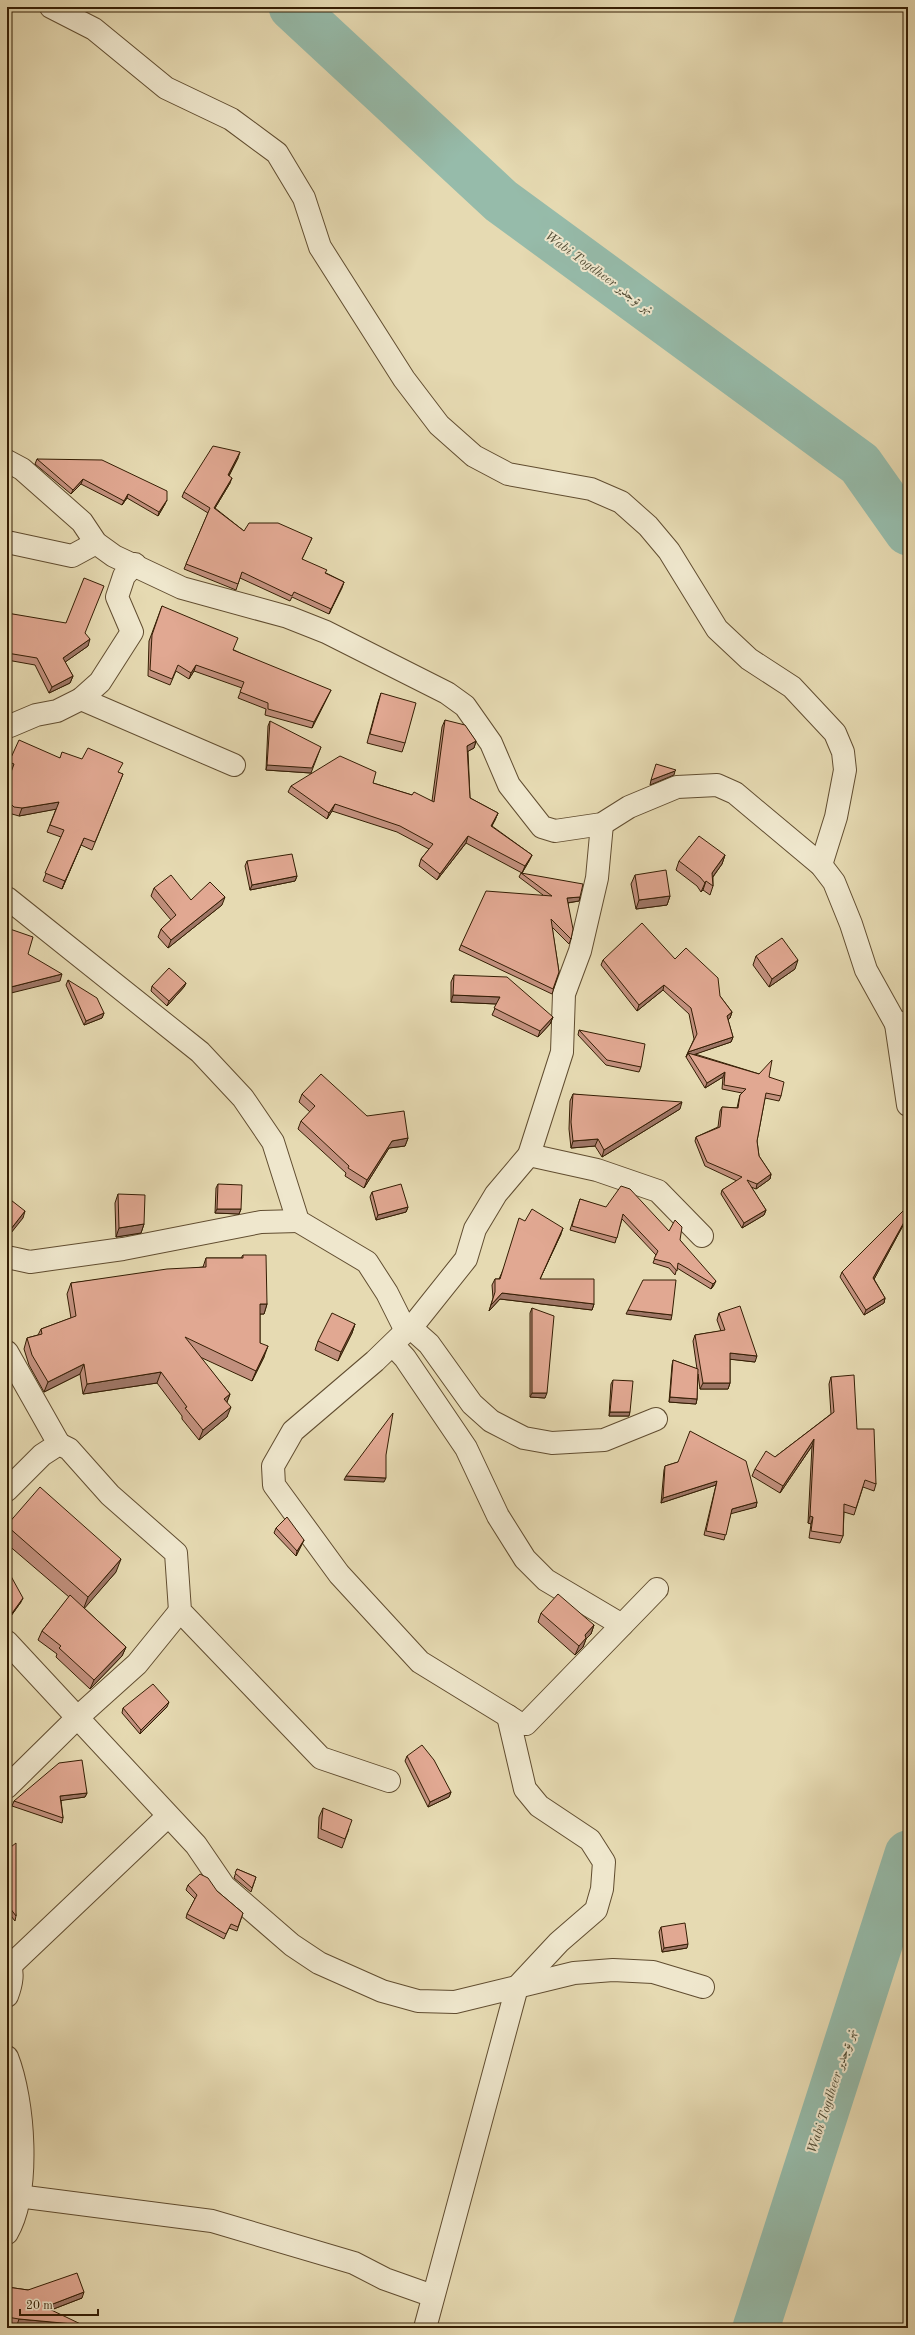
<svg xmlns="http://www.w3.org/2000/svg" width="915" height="2335" viewBox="0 0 915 2335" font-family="'Old Standard TT',Amiri,serif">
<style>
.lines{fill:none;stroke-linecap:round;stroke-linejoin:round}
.river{stroke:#96bbaa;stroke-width:47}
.minor-casing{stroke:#614d30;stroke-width:24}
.minor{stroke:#efe7cd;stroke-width:22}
.wall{fill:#c2907e;stroke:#351e04}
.shaded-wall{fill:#9e7666;stroke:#351e04}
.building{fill:#e1a892;stroke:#351e04}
.labels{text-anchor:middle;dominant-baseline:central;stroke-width:4;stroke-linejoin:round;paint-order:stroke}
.water-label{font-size:13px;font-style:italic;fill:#524d36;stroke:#efe7cd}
</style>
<rect width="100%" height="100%" fill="#e6dab2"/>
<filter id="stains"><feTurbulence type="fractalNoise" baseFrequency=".005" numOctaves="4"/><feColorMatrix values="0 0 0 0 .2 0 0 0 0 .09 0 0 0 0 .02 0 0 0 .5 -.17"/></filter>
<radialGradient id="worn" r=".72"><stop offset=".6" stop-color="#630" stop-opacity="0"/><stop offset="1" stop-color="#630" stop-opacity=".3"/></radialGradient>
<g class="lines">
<g class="river">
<path d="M292,7L501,201L860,464L908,532"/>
<path d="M756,2328L908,1854"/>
</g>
<g class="minor-casing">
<g id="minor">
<path d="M51,7L94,29L166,88L231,119L277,153L304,198L320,247L404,379L439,425L474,456L508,474L591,489L621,502L648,526L669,551L717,629L749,659L792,687L835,733L843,752L845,770L836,817L821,865"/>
<path d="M7,461L22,469L82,522L96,543L114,556L182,588L288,617L326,632L447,693L465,706L491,743L509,785L542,827L555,831L602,824L629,807L677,787L717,785L735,793L821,865L834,882L851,924L866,970L896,1024L908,1022"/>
<path d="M7,542L72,556L96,543"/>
<path d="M81,699L234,765"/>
<path d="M7,725L10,726L36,715L57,711L81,699L100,682L132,632L117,597L124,576L135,564"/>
<path d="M7,898L200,1052L243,1098L273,1142L298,1221L367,1262L387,1293L406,1331L411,1328L429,1344L472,1404L491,1421L524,1438L552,1443L604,1440L656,1419"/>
<path d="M896,1024L908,1105"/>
<path d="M529,1155L597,1170L658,1191L702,1236"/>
<path d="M7,1257L30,1262L123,1249L261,1222L298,1221"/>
<path d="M411,1328L466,1259L475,1229L496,1194L529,1155L562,1052L564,994L580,951L597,878L602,824"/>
<path d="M406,1331L375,1361L293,1431L273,1466L274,1485L339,1574L420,1662L508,1716L519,1723L526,1724L657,1589"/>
<path d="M393,1345L405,1358L466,1448L498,1516L525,1559L546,1580L622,1625"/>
<path d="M7,1352L59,1444"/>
<path d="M7,1490L42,1455L59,1444L69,1449L110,1495L176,1553L180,1611L321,1758L389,1781"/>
<path d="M7,1642L196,1845L224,1886L292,1945L319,1963L382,1991L418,2001L455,2002L574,1973L613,1970L653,1972L703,1987"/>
<path d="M7,1787L78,1717L137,1664L180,1611"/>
<path d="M7,1960C15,1971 11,1985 7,1996"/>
<path d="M11,1965L168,1816"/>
<path d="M7,2057C24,2100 31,2191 7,2233"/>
<path d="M18,2196L212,2221L354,2263L385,2279L433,2296"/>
<path d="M425,2328L517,1987L559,1942L596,1910L602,1889L604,1862L590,1840L539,1806L525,1789L508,1716"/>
</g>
</g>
<use href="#minor" class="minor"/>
</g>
<g class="wall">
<path d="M238,458L229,476L230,483L215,508L244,531L312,538L302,559L326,573L344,582L329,614L292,597L290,601L240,578L236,590L184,569L208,513L182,497L184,492Z"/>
<path d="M37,459L165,504L158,516L127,498L122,505L81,484L71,494L35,464Z"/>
<path d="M162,606L234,650L328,696L312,728L265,715L266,709L238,698L242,688L194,671L189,679L176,671L170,685L148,676L149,641Z"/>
<path d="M7,613L85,633L88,646L65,662L73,676L70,683L49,693L35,665L7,660Z"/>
<path d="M381,693L405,743L402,752L367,743L378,702Z"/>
<path d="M445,720L476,741L474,748L468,751L470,798L498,813L495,820L492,826L532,855L529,861L522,873L466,843L437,880L419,866L421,859L429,849L397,832L332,811L327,819L288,792L291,786L373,783L412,795L432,801L442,727Z"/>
<path d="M270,721L311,773L266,770L268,726Z"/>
<path d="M60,758L119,773L123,774L92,850L81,845L62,889L43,881L61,837L47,832L56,809L19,816L12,814L7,810V783L11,772L7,770V767L9,762Z"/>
<path d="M725,855L722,864L713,877V886L710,895L703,890L701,892L697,886L676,870L679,861Z"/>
<path d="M247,861L297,876L295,881L250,890L245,866Z"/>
<path d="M521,873L580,897L579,901L568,903L571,939L569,944L552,927L559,972L552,994L459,950L461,945L543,895L519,877Z"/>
<path d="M635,875L670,896L667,905L636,909L631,884Z"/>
<path d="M154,888L191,900L222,905L168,948L158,937L161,929L171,920L151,896Z"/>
<path d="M756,956L795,969L769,987L753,965Z"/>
<path d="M675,959L720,996L732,1012L730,1018L728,1020L733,1037L731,1042L695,1054L769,1077L781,1096L779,1101L765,1098L757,1141L759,1156L771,1174L770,1179L756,1189L751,1187L766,1210L764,1215L742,1228L721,1194L722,1190L737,1181L705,1166L695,1141L696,1137L718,1127L720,1111L722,1107L737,1108L739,1099L740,1095L742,1093L722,1089L723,1077L705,1088L686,1057L694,1039L689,1014L663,990L637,1011L601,965L603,960Z"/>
<path d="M454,975L553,1017L550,1024L538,1037L492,1015L497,1004L451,1002V982Z"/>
<path d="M68,980L104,1013L102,1018L84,1025L66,985Z"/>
<path d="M186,983L184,987L167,1006L151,991L152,986Z"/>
<path d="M579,1030L641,1067L639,1072L606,1065L578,1035Z"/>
<path d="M302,1094L367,1116L408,1138L405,1146L389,1148L364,1188L345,1176L346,1173L298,1129L301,1121L310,1112L299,1102Z"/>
<path d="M573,1094L680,1109L602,1157L595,1146L571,1148L569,1129L570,1101Z"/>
<path d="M218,1184L241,1209L239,1214L215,1213L216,1188Z"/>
<path d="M372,1192L408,1207L406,1212L376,1220L370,1197Z"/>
<path d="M118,1194L144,1224L141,1233L116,1237L115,1203Z"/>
<path d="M580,1199L669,1231L680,1240L714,1285L711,1289L677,1268L675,1275L669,1268L653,1263L656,1255L622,1219L615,1243L570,1230Z"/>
<path d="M908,1212L907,1218L874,1279L885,1298L884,1303L864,1315L840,1277L842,1272Z"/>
<path d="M525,1221L561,1234L540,1279L594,1304L592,1310L500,1299L489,1311L493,1298L492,1285L495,1279H499Z"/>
<path d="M243,1255L267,1304L264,1314H260V1343L264,1357L252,1381L200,1357L230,1394L227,1402V1417L199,1440L182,1419V1416L157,1383L83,1394L80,1374L44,1392L29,1365L24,1349L27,1338L38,1335L41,1329L71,1318L67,1294L71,1283L203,1267L206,1258H241Z"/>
<path d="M532,1308L545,1398L530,1397V1313Z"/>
<path d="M719,1313L755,1362L730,1359V1383L728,1389H700L698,1374L697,1399L696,1404L669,1402L672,1365L673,1360L697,1369L693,1341L695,1335L721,1331L717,1320Z"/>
<path d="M355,1324L352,1333L338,1361L315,1350L318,1341Z"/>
<path d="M831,1377L857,1429L876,1484L874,1491L863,1487L854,1515L844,1512L843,1536L840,1543L809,1538L811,1524L808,1523L812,1446L780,1493L752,1476L755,1469L775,1457L831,1414L829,1384Z"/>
<path d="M613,1380L629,1416H609L611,1384Z"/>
<path d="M678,1462L757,1502L756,1507L731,1513L724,1540L704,1535L716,1485L661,1503L664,1470L665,1466Z"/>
<path d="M7,1525L116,1572L84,1608L126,1647L122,1656L90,1689L56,1657L57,1654L38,1640L42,1631L69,1597L7,1544Z"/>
<path d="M276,1528L304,1540L296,1556L274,1533Z"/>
<path d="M7,1569L21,1602L8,1620L7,1618Z"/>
<path d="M541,1613L594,1625L591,1634L586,1639L583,1647L575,1655L538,1622Z"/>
<path d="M167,1707L140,1734L122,1713L123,1708Z"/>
<path d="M407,1756L451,1792L449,1797L428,1807L405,1761Z"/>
<path d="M87,1793L85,1797L61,1800L63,1818L62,1823L12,1806L14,1801Z"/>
<path d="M323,1808L349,1829L342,1848L318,1838L319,1817Z"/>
<path d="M7,1850L16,1916L15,1921L7,1911Z"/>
<path d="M237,1869L256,1877L251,1892L234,1878Z"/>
<path d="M188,1885L217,1891L243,1913L237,1931L229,1928L224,1939L186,1918L187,1914L195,1899L186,1890Z"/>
<path d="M661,1927L687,1948L662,1952L659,1932Z"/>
<path d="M7,2287L28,2290L82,2298L51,2310L17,2325L7,2323Z"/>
</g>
<g class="shaded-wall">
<path d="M240,452L238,458L226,481L228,475Z"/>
<path d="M232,478L230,483L212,513L214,508Z"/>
<path d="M83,479L81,484L71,494L73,490Z"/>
<path d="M128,494L127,498L122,505L124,501Z"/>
<path d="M167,500L165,504L158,516L159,512Z"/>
<path d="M344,582L342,588L329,614L331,609Z"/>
<path d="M90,639L88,646L61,665L63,658Z"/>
<path d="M196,665L194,671L189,679L191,673Z"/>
<path d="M73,676L70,683L49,693L52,687Z"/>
<path d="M331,690L312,728L314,722Z"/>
<path d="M476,741L474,748L465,753L467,746Z"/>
<path d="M321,747L311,773L266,770L267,765Z"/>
<path d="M675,771L674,775L650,785L651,780Z"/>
<path d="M59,802L57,809L19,816L22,808Z"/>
<path d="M335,804L332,811L327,819L329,813Z"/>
<path d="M498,813L495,820L488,832L491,826Z"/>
<path d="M468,836L466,843L437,880L440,874Z"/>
<path d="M84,838L81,845L62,889L65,881Z"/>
<path d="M532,855L529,861L522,873L525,866Z"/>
<path d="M725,855L722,864L709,882L712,873Z"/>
<path d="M297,876L295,881L250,890L252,885Z"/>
<path d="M706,881L703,890L701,892L705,883Z"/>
<path d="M670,896L667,905L636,909L639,900Z"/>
<path d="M225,897L222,905L168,948L171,940Z"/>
<path d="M580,897L579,901L566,903L567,898Z"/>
<path d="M798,960L795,969L769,987L772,979Z"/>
<path d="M62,974L60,981L7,994V988Z"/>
<path d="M186,983L184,987L167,1006L169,1001Z"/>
<path d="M664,985L663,990L637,1011L639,1005Z"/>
<path d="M453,995L500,997L497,1004L451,1002Z"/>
<path d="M732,1012L730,1018L725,1022L727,1016Z"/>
<path d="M104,1013L102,1018L84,1025L86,1021Z"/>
<path d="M553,1017L550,1024L538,1037L540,1031Z"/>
<path d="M733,1037L731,1042L690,1056L688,1053L686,1057L688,1052Z"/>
<path d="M725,1072L723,1077L705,1088L707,1083Z"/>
<path d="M682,1102L680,1109L602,1157L604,1150Z"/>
<path d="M408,1138L405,1146L389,1148L364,1188L367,1180L392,1141Z"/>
<path d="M598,1139L595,1146L571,1148L573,1141Z"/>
<path d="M771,1174L770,1179L756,1189L757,1184Z"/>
<path d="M408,1207L406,1212L376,1220L378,1215Z"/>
<path d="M217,1209H241L239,1214L215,1213Z"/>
<path d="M766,1210L764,1215L742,1228L744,1223Z"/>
<path d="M25,1211L23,1218L7,1238V1234Z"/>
<path d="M908,1215L907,1218L872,1283L873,1278Z"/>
<path d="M144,1224L141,1233L116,1237L119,1228Z"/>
<path d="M563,1228L561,1234L537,1285L540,1279Z"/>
<path d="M716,1281L714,1285L711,1289L713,1284Z"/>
<path d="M502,1293L594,1304L592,1310L500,1299L489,1311L491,1305Z"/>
<path d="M885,1298L884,1303L864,1315L866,1310Z"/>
<path d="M260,1304H267L264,1314H256Z"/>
<path d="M628,1310L672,1315L671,1320L626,1314Z"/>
<path d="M355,1324L352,1333L338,1361L341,1352Z"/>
<path d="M268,1346L264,1357L252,1381L256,1371Z"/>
<path d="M730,1353L757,1356L755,1362L728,1359Z"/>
<path d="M84,1364L80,1374L44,1392L48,1382Z"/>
<path d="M161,1372L157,1383L83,1394L87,1384Z"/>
<path d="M703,1383H730L728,1389H700Z"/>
<path d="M532,1393H547L545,1398L530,1397Z"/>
<path d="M230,1394L226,1404L224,1399Z"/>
<path d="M670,1397L697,1399L696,1404L669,1402Z"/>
<path d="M231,1407L227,1417L199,1440L203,1430Z"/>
<path d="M610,1412H630L629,1416H609Z"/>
<path d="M814,1439L812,1446L780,1493L783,1486Z"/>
<path d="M346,1476L386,1478L384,1482L344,1480Z"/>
<path d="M717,1481L716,1485L661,1503L663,1498Z"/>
<path d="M757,1502L756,1507L730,1514L732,1509Z"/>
<path d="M810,1516L813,1517L811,1524L808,1523Z"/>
<path d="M304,1540L296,1556L297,1551Z"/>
<path d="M121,1559L116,1572L83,1610L88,1597Z"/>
<path d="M23,1598L21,1602L8,1620L10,1616Z"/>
<path d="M594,1625L591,1634L586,1639L583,1647L575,1655L579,1646L585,1635Z"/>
<path d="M126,1647L122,1656L90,1689L94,1680Z"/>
<path d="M169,1702L167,1707L140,1734L141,1730Z"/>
<path d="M451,1792L449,1797L428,1807L430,1802Z"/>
<path d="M87,1793L85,1797L58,1801L60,1796Z"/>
<path d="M688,1944L687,1948L662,1952L664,1948Z"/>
<path d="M84,2292L82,2298L43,2313L45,2307Z"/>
<path d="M19,2319L73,2324L72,2328H50L17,2325Z"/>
</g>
<g class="building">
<path d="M213,446L240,452L228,475L232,478L214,508L244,531L249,523H278L312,538L302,559L327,570L325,573L344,582L331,609L294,592L292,596L242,572L238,584L186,564L210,508L184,492Z"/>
<path d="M37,459L102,460L167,491V500L159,512L128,494L124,501L83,479L73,490Z"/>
<path d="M84,578L104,586L85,633L90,639L63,658L73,676L52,687L37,658L7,653V613L66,623Z"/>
<path d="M162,606L238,638L233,650L331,690L314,722L268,709V703L240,692L244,682L196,665L191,673L178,665L172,679L150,670L152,635Z"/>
<path d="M381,693L416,703L405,743L370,734Z"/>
<path d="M445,720L465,725L476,741L467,746L470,798L498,813L491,826L532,855L525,866L468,836L440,874L421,859L433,844L400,826L335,804L329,813L291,786L340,756L376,772L373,783L412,795L414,792L434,802Z"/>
<path d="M270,721L321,747L312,768L267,765Z"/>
<path d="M19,740L60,758L62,752L82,759L88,748L123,763L118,772L123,774L95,842L84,838L65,881L45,873L64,830L50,825L59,802L22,808L14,807L9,802L7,798V783L14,764L9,762Z"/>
<path d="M656,764L676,770L675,771L651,780Z"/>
<path d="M699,836L725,855L712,873L713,886L706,881L705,883L700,877L679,861Z"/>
<path d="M292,854L297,876L252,885L247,861Z"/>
<path d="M666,870L670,896L639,900L635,875Z"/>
<path d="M521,873L583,884L580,897L567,898L573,929L571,939L551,919L559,972L553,989L461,945L486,891L552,896Z"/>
<path d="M171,875L191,900L210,882L225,897L171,940L161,929L176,915L154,888Z"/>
<path d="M642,923L675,959L686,948L718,978L720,996L732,1012L727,1016L733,1037L688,1052L697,1034L691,1008L664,985L639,1005L603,960Z"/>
<path d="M7,928L33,937L28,954L62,974L7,988Z"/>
<path d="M782,938L798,960L772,979L756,956Z"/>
<path d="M169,968L186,983L169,1001L152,986Z"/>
<path d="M454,975L507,977L553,1017L540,1031L494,1008L500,997L453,995Z"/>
<path d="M68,980L97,998L104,1013L86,1021Z"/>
<path d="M579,1030L645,1044L641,1067L607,1060Z"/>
<path d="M688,1053L759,1074L772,1060L769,1077L784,1082L781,1096L766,1093L757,1141L759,1156L771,1174L757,1184L747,1180L766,1210L744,1223L722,1190L742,1177L707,1162L696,1137L720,1127L722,1107L738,1108L740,1095L746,1089L724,1085L725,1072L707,1083Z"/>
<path d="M321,1074L367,1116L404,1111L408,1138L392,1141L367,1180L348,1168L349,1166L301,1121L315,1106L302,1094Z"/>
<path d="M573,1094L682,1102L604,1150L598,1139L573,1141L571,1122Z"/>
<path d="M218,1184L242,1185L241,1209H217Z"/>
<path d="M401,1184L408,1207L378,1215L372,1192Z"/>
<path d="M621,1186L630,1189L669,1231L675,1220L682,1227L680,1240L716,1281L713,1284L678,1263L677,1271L670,1263L654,1259L658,1251L623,1214L617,1238L572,1226L580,1199L606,1207Z"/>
<path d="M118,1194L145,1195L144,1224L119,1228Z"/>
<path d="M7,1197L25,1211L7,1234Z"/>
<path d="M532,1209L563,1228L540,1279H594V1304L502,1293L491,1305L495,1292V1279H500L519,1218L525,1221Z"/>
<path d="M904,1210L908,1212V1215L873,1278L885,1298L866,1310L842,1272Z"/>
<path d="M243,1255H266L267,1304H260V1343L268,1346L256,1371L185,1337L230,1394L224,1399L231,1407L203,1430L185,1408L187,1407L161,1372L87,1384L84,1364L48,1382L32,1355L27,1338L42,1334L41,1329L76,1316L71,1283L167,1269L206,1267V1258H243Z"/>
<path d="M643,1280H676L672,1315L628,1310Z"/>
<path d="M740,1306L757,1356L730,1353V1383H703L695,1335L725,1330L719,1313Z"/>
<path d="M532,1308L554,1316L547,1393H532Z"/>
<path d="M332,1313L355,1324L341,1352L318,1341Z"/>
<path d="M673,1360L698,1369L697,1399L670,1397Z"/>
<path d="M854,1375L857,1429H874L876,1484L865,1480L856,1508L844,1504L843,1536L811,1531L813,1517L810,1516L814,1439L783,1486L755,1469L766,1451L775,1457L834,1412L831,1377Z"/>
<path d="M613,1380L633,1381L630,1412H610Z"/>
<path d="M393,1413L386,1455V1478L346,1476Z"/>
<path d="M690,1431L746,1461L757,1502L732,1509L726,1535L706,1531L717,1481L663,1498L665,1466L678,1462Z"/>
<path d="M40,1487L121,1559L88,1597L7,1526V1525Z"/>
<path d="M287,1517L304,1540L297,1551L276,1528Z"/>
<path d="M7,1569L23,1598L10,1616L7,1611Z"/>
<path d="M558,1594L594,1625L585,1635L586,1638L579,1646L541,1613Z"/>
<path d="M70,1595L126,1647L94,1680L59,1648L61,1646L42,1631Z"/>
<path d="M153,1684L169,1702L141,1730L123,1708Z"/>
<path d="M422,1745L434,1760L451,1792L430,1802L407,1756Z"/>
<path d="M82,1760L87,1793L60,1796L63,1818L14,1801L59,1763Z"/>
<path d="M323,1808L352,1820L345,1839L321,1829Z"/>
<path d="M16,1843V1916L7,1904V1850Z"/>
<path d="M237,1869L256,1877L252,1888L235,1873Z"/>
<path d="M200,1874L208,1878L217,1891L243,1913L238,1927L231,1924L226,1934L187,1914L197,1895L188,1885Z"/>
<path d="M685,1923L688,1944L664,1948L661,1927Z"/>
<path d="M77,2273L84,2292L45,2307L89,2328H71L73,2324L19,2319L7,2317V2287L28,2290Z"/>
</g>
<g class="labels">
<g class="water-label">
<text transform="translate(599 273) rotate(36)">Wabi Togdheer نهر توجدير</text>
<text transform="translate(832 2091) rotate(-72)">Wabi Togdheer نهر توجدير</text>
</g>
</g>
<rect width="915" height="2335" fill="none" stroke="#e6dab2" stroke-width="24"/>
<rect x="8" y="8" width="899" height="2319" fill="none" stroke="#351e04" stroke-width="2"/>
<rect x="12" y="12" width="891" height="2311" fill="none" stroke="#351e04"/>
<path d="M20 2309v6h78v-6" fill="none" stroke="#351e04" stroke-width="2"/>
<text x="26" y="2309" font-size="12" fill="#351e04" stroke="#efe7cd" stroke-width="3" paint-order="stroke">20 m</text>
<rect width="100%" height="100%" filter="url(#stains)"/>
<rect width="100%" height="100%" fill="url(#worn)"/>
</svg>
